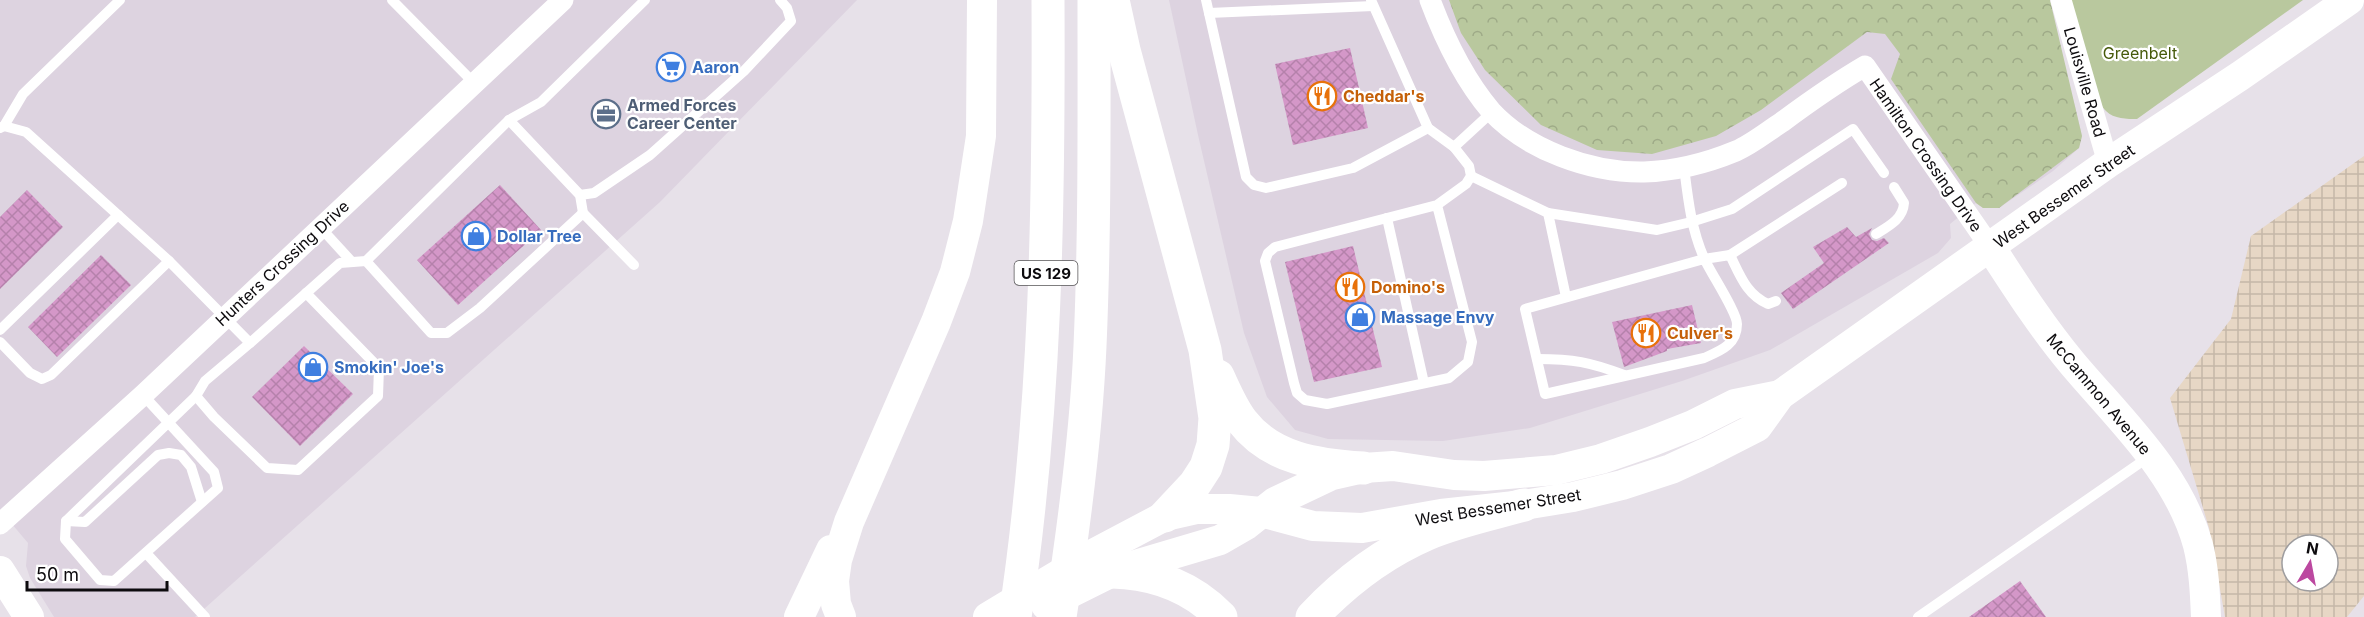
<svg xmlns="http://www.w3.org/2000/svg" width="2364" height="617" viewBox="0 0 2364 617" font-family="Inter,sans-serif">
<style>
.built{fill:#ddd3e0}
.industrial{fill:url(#industrial-grid);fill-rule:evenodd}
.green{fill:#b9c89e}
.forest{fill:url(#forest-crowns)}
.building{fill:url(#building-cross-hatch)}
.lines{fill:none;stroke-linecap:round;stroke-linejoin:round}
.lane{stroke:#fff;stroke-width:10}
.street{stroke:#fff;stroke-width:21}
.secondary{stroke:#fff;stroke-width:30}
.highway{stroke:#fff;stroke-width:33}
.labels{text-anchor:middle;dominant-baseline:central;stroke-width:4.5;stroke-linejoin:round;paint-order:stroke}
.shield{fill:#fff;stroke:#565456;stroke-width:1.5}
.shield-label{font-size:15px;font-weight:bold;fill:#0d0b0e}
.park-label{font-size:16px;fill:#465a0a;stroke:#fff}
.shop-label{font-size:16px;font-weight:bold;fill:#366cbe;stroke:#fff;text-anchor:start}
.street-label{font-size:16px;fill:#0d0b0e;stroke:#fff}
.food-label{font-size:16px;font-weight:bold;fill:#c56008;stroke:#fff;text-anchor:start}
.service-label{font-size:16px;font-weight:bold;fill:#4e5e75;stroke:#fff;text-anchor:start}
</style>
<defs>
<pattern id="industrial-grid" width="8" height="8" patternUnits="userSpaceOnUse" patternTransform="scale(1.5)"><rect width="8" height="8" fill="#e7d7c5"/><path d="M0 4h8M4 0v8" fill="none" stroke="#c5b7a8"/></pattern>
<pattern id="forest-crowns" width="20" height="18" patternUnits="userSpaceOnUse" patternTransform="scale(1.5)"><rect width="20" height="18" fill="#b9c89e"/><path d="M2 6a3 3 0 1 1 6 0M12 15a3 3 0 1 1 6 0" fill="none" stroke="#9eaa87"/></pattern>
<pattern id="building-cross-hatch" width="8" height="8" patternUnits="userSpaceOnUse" patternTransform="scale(1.5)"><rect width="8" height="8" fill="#d497c8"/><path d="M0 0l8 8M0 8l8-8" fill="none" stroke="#b581ab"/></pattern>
</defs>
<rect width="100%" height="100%" fill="#e7e1e9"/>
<g class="built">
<path d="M0,0H857L660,202L195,617H54L30,578L26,566L28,543L0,510Z"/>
<path d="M1169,0H2043L2075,106L2082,136L2079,148L2053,171L1999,208H1983L1976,203L1950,224L1951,238L1938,253L1770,350L1682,381L1530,428L1443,441L1328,439L1295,430L1267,397L1244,333L1198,135Z"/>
</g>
<path class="industrial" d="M2364,156V596L2347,617H2225L2209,528L2170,398L2231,319L2251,236ZM2292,545H2328V581H2292Z"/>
<path class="green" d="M2067,0H2303L2137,119C2127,119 2114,119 2106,111C2091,95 2074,24 2067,0Z"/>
<path class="forest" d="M1449,0H2050L2082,136L2079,148L1999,208H1983L1976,203L1891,79L1900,54L1885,34L1867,32L1761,110L1716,136L1652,154L1597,150L1541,125L1485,70L1461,33Z"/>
<g class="building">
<path d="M1350,48L1368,128L1293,145L1275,64Z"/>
<path d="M500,185L541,230L458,305L417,260Z"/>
<path d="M27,190L63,227L0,289V217Z"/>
<path d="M1847,227L1856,237L1872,228L1869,234L1872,240L1877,241L1884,238L1889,243L1793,309L1781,293L1824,263L1813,247Z"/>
<path d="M1353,246L1382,367L1314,382L1285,262Z"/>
<path d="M101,255L131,285L57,357L28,327Z"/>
<path d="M1692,305L1701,343L1667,349V351L1624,367L1612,322Z"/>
<path d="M304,346L353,394L300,446L252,397Z"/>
<path d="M2020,581L2046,617H1969Z"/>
</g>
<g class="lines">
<g class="lane">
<path d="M392,0L474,83"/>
<path d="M1206,0L1246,177L1254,185L1266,188L1353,168L1428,128L1371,0"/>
<path d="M1209,13L1373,6"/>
<path d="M509,120L580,195L583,213L634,265"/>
<path d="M4,126L23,94L120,0"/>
<path d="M0,128L4,126L26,132L169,261L250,343L340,263L366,261L509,120L541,102L645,0"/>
<path d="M1428,128L1454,147L1492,112"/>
<path d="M1684,167C1688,199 1691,228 1704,258C1710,272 1737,312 1737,324C1737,345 1720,351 1704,358L1545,394L1525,309L1704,259L1730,255C1740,275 1746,294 1768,304L1776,301"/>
<path d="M1471,176L1548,213L1566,297"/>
<path d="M580,195L594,193L650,155L744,71L791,21L787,8L780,0"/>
<path d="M1437,205L1472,342L1468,362L1449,378L1327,404L1305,400L1297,393L1294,383L1265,261L1268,253L1275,247L1437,205L1466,184L1471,176L1469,166L1454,147"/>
<path d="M1548,213L1657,230L1691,222L1732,209L1853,129L1884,173"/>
<path d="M1387,218L1424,383"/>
<path d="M320,227L352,262"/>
<path d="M1876,234C1889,226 1903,219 1904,203L1894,187"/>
<path d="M1730,255L1842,183"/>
<path d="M366,261L431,333H447L480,308L583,213"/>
<path d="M0,330L118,215"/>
<path d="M0,342L30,373L42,379L51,375L169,261"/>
<path d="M250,343L205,381L196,396L214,417L267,468L298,470L378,396L379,368L306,293"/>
<path d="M1537,359C1573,359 1590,362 1624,375"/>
<path d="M143,395L214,472L218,488L114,581L100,580L65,539L66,521L196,396"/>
<path d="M66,521L85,522L158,455L169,453L181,455L191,467L202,502"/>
<path d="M146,553L205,617"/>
<path d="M1918,617L2150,456"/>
</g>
<g class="street">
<path d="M1430,0C1445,40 1463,78 1491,111C1527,150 1591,173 1644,172C1675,171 1707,163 1736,151C1752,144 1768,131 1782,122C1809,102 1836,83 1865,66L1991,248"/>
<path d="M2061,0L2108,163"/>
<path d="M0,524L143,395L563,0"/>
</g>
<g class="secondary">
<path d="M1991,248C2017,288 2042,327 2072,363C2119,419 2178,472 2198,545C2204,569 2205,593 2206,617"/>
<path d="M0,571L29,617"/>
<path d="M1046,605L1112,572L1220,540L1246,525L1275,502L1332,475L1363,468L1393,466L1454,475L1484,476L1556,470L1601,459L1650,442L1693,425L1735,404L1780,395"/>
<path d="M799,617L831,550"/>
<path d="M841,617L836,604L834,581L837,560L849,522L936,322L955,272L968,221L981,136L982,0"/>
<path d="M988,617L1095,553L1165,516L1196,509H1229L1261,512L1313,526L1362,528L1441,514L1524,505L1573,497L1622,485L1671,469L1708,452L1757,427L1780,395L2108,163L2240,76L2349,0"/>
</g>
<g class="highway">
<path d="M1113,0L1124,50L1205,350L1215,418L1213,445L1206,467L1195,484L1165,516"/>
<path d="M1218,376C1225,391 1232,408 1242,421C1271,459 1318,465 1363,468"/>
<path d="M1112,572C1154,573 1191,586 1221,617"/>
<path d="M1015,617C1046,411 1049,208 1048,0"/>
<path d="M1060,617C1074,527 1086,437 1090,346C1095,231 1094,115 1094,0"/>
<path d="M1312,617C1345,582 1383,553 1427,534C1458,521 1492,514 1524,505"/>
</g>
</g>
<defs>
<g id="supermarket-ring" transform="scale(1.5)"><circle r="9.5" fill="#fff" stroke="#3f7fe0" stroke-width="1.5"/><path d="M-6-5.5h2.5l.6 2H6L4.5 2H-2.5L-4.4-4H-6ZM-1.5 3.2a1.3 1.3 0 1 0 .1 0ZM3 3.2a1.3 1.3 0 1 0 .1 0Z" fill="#3f7fe0"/></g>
<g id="restaurant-ring" transform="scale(1.5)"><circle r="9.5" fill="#fff" stroke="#e8710a" stroke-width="1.5"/><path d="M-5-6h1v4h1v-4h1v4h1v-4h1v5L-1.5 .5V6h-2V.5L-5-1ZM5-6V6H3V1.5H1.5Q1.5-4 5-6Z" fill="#e8710a"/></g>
<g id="office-ring" transform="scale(1.5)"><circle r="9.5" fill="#fff" stroke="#5c6f8a" stroke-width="1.5"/><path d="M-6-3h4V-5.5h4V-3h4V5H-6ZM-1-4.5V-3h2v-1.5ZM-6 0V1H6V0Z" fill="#5c6f8a"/></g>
<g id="shop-ring" transform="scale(1.5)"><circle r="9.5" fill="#fff" stroke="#3f7fe0" stroke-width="1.5"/><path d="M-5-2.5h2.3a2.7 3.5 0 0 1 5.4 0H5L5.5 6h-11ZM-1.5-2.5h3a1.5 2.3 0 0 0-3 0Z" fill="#3f7fe0"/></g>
</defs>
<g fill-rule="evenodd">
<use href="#supermarket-ring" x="671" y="67"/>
<use href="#restaurant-ring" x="1322" y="96"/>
<use href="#office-ring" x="606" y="114"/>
<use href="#shop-ring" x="476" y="236"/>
<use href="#restaurant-ring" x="1350" y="287"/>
<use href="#shop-ring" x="1360" y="317"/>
<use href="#restaurant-ring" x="1646" y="333"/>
<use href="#shop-ring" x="313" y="367"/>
</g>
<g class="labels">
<rect class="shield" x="1014.5" y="261" width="63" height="24" rx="4.5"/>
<g class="shield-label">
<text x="1046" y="273">US 129</text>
</g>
<g class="park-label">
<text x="2140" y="53">Greenbelt</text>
</g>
<g class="shop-label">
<text x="692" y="67">Aaron</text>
<text x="497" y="236">Dollar Tree</text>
<text x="1381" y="317">Massage Envy</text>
<text x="334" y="367">Smokin' Joe's</text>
</g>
<g class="street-label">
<text transform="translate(2085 82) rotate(74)">Louisville Road</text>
<text transform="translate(1926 155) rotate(55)">Hamilton Crossing Drive</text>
<text transform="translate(2064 196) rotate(-35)">West Bessemer Street</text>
<text transform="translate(282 263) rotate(-43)">Hunters Crossing Drive</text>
<text transform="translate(2099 394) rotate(50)">McCammon Avenue</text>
<text transform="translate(1498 507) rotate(-9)">West Bessemer Street</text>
</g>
<g class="food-label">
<text x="1343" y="96">Cheddar's</text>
<text x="1371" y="287">Domino's</text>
<text x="1667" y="333">Culver's</text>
</g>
<g class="service-label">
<text x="627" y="105">Armed Forces<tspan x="627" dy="18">Career Center</tspan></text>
</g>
</g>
<g transform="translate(2310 563) rotate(10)"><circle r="28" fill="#ffffff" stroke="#9e9d9f" stroke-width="1.5"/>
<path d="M0-4.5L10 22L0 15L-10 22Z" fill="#bc48a0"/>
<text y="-9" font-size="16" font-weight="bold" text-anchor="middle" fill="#0d0b0e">N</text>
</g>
<path d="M27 581v9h140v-9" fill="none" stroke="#0d0b0e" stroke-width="3"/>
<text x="36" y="581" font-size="18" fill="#0d0b0e" stroke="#ffffff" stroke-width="4.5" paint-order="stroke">50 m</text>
</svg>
